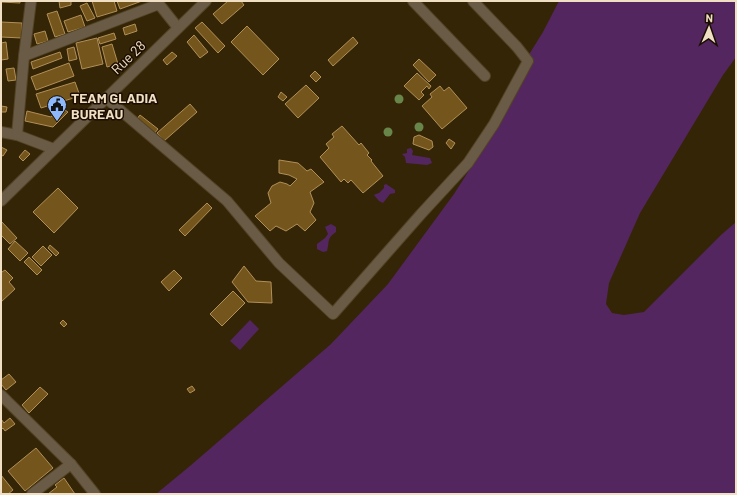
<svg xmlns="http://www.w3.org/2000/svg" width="737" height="495" viewBox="0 0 737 495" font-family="Barlow,sans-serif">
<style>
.water{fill:#53265f}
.building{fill:#74551c;stroke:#b18f58}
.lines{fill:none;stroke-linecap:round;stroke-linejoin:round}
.minor-casing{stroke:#534325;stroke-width:12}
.minor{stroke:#695b46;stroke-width:10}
.tree{fill:#688649}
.labels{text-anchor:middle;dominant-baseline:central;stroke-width:3;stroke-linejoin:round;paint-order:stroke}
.street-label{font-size:14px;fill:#f1dfc4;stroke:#1b0e00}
.poi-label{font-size:14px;font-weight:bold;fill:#f1dfc4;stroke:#1b0e00;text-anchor:start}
</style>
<rect width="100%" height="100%" fill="#352507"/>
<g class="water">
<path d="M559,1H736V57L723,75L640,213L609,283L606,304L612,313L624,315L644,312L721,235L736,222V494H156L190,466L331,344L388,284L454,194L496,128L520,69L543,32Z"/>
<path d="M411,148L413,151L412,155L430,158L432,163L427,165L406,163L405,157L402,154L407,153V149Z"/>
<path d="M386,184L395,190V193L390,194L383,203L379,201L374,195L376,194L379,193L384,188V185Z"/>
<path d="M331,224L336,227V232C326,239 330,241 327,251L323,252L317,249V244L325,238L328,234L325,227Z"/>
<path d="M250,320L259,329L240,350L230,341Z"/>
</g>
<g class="building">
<path d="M1,1H20V3L1,2Z"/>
<path d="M59,1H71V5L60,8Z"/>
<path d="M92,1H114L117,11L97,17Z"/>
<path d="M117,1H142L120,9Z"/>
<path d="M228,1H241L244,5L222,24L213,14Z"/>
<path d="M87,3L95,18L87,21L80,6Z"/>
<path d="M57,11L65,34L55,37L47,14Z"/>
<path d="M81,15L85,27L68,32L64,21Z"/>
<path d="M1,22L22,23V38L1,37Z"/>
<path d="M202,22L225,46L218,53L195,28Z"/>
<path d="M135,24L137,31L125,35L123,28Z"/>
<path d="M247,26L279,59L263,75L231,42Z"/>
<path d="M45,31L48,41L37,44L34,34Z"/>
<path d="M114,33L116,39L100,44L98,38Z"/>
<path d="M194,35L208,52L200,58L187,42Z"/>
<path d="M353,37L358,43L333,66L328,60Z"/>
<path d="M97,38L103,64L82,69L76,43Z"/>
<path d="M6,42L8,59L1,60V43Z"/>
<path d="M112,44L118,64L107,67L102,47Z"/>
<path d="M74,47L77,59L69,61L67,49Z"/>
<path d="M60,52L62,58L33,69L31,62Z"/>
<path d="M172,52L177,56L167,65L163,60Z"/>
<path d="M419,59L436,75L429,82L413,65Z"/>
<path d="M69,63L74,76L36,90L31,77Z"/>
<path d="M14,68L16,80L8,81L6,69Z"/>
<path d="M315,71L321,77L316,82L310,76Z"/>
<path d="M417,73L431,86L429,89L427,86L421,92L424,95L419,100L404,86Z"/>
<path d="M75,82L80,96L41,108L36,94Z"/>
<path d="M306,85L319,98L298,118L285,104Z"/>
<path d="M440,86L444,91L449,87L467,108L442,129L422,106L432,97L430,94Z"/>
<path d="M281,92L287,97L283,101L278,97Z"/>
<path d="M190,104L197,112L164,141L157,133Z"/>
<path d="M1,106L7,107L6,112H1Z"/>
<path d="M60,107L68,112L53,127L25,121L27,111L51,117Z"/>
<path d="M140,115L158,129L153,135L136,120Z"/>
<path d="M342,126L359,145L361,143L369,153L367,155L372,160L371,161L383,176L363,193L351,180L348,183L344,179L341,182L320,157L329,148L326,144L334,137L332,134Z"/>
<path d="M419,135L432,141L433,147L429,150L413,144L414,137Z"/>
<path d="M449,139L455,143L451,149L446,143Z"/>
<path d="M1,147L7,150L3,156L1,155Z"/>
<path d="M25,150L30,154L23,161L19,157Z"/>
<path d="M279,160L298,163L307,171L311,169L324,182L310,192L314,203L310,212L316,220L305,231L297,224L286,231L276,226L270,231L255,216L271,203L268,193L272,186L280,182L287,184L290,186L297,179L289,175L279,173Z"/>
<path d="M58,188L78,208L54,233L33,212Z"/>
<path d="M207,203L212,208L185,236L179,230Z"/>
<path d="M1,221L17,238L10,244L1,235Z"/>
<path d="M15,241L28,253L20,261L8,249Z"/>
<path d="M50,245L59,253L56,256L48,248Z"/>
<path d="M43,246L52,255L41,266L32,257Z"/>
<path d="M29,257L42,270L37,275L24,262Z"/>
<path d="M244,266L256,281L271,282L272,303L248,302L232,282Z"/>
<path d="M5,270L13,278L9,282L15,289L1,302V271L2,272Z"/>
<path d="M174,270L182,278L169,291L161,282Z"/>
<path d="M233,291L245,303L222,326L210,314Z"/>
<path d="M63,320L67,324L64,327L60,323Z"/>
<path d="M9,374L16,382L6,390L1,384V380Z"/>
<path d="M192,386L195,390L190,393L187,389Z"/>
<path d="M40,387L48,394L29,413L22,405Z"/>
<path d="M10,418L15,424L5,431L3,428L1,430V419L4,423Z"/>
<path d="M36,448L53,468L25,491L8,471Z"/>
<path d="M1,475L13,490L8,494H1Z"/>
<path d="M64,478L75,494H48L57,487L55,485Z"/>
</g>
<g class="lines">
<g class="minor-casing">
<g id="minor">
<path d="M413,1L485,76"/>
<path d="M24,56L159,4L178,28"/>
<path d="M106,98L227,201L279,263L333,314L421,214L468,163L494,124L528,61L517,47L473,1"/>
<path d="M1,132L17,135L54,149"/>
<path d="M17,135L24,56L31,1"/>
<path d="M1,201L206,1"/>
<path d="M1,395L71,464L95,494"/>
<path d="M32,494L71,464"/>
</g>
</g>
<use href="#minor" class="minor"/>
</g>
<g class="tree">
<circle cx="399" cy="99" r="4.5"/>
<circle cx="419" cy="127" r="4.5"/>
<circle cx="388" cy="132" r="4.5"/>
</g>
<defs>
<g id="civic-pin" transform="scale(1)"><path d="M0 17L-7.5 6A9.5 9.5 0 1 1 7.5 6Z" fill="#8db9fc" stroke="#1b0e00"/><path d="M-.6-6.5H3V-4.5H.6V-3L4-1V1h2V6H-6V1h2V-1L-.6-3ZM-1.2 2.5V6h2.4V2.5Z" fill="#111"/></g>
</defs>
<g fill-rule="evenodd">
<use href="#civic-pin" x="57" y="105"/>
</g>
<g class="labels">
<g class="street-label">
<text transform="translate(128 57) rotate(-44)">Rue 28</text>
</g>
<g class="poi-label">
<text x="71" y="97">TEAM GLADIA<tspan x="71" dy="16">BUREAU</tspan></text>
</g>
</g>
<rect width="737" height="495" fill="none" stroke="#f1dfc4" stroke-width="4"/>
<g transform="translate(709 28) rotate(2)" stroke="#1b0e00" stroke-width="3" paint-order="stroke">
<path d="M0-3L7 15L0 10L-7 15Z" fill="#f1dfc4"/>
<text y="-6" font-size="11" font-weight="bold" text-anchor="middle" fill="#f1dfc4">N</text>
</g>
</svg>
